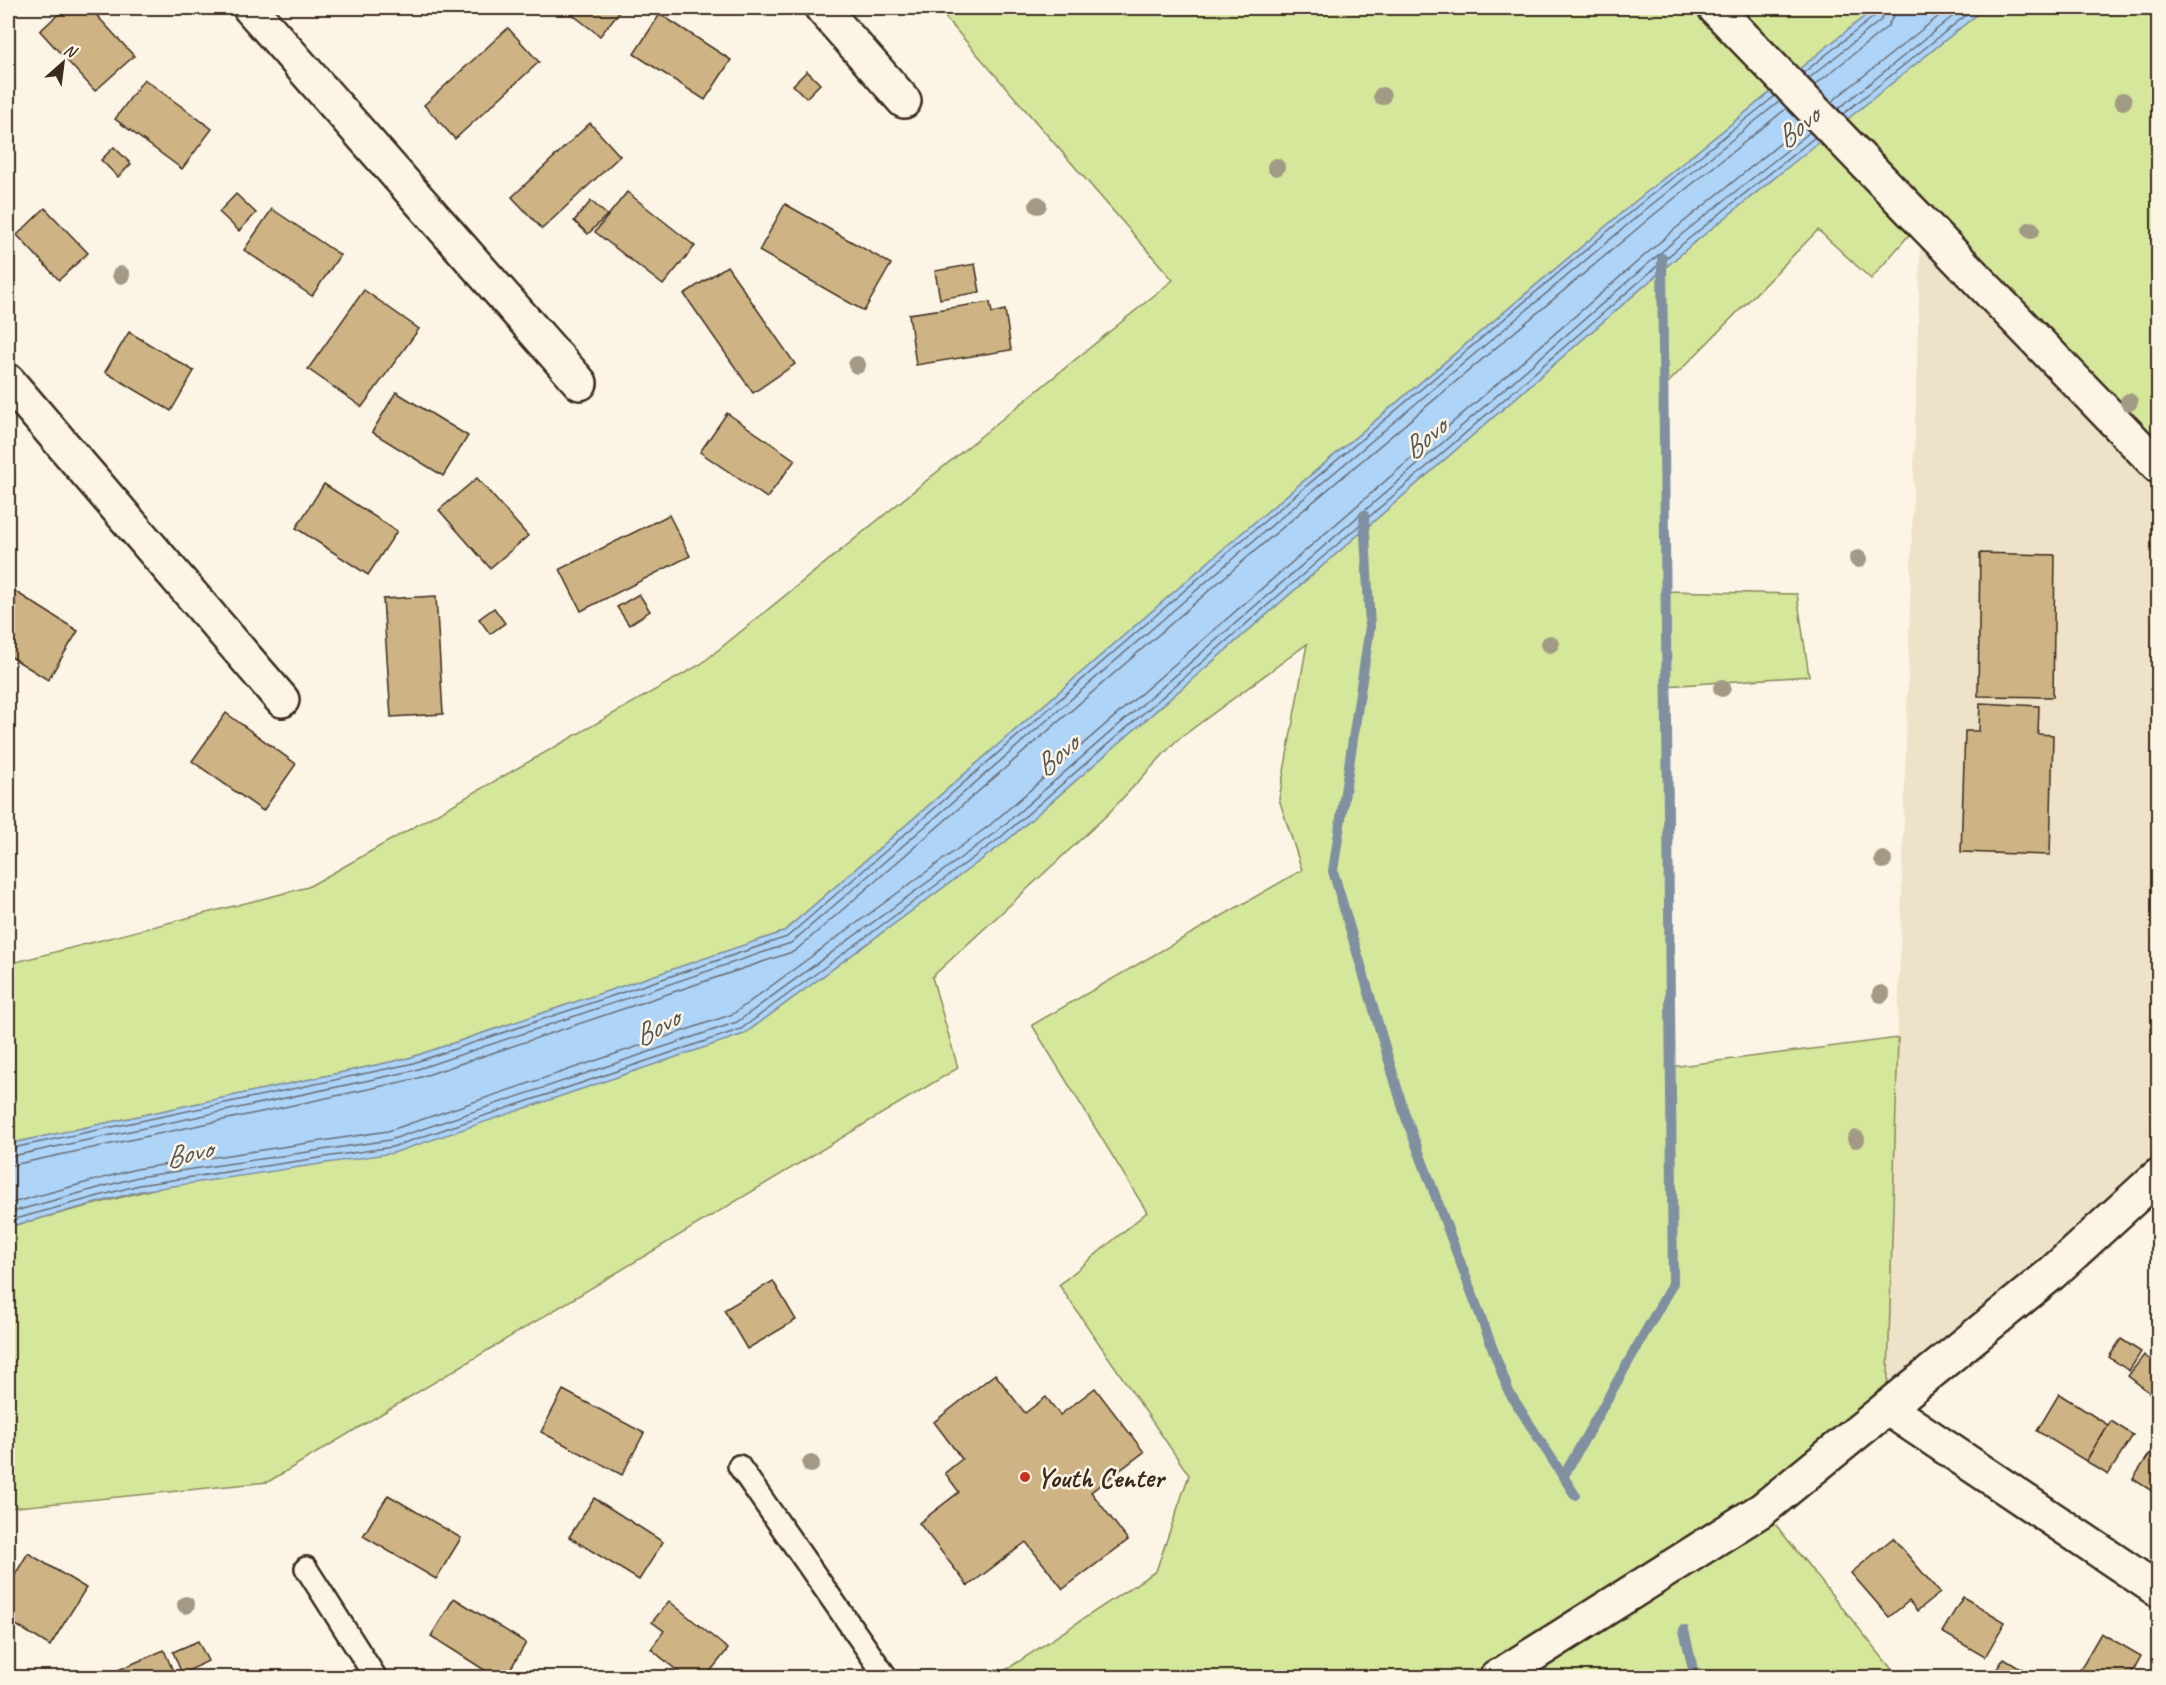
<svg xmlns="http://www.w3.org/2000/svg" width="2166" height="1685" viewBox="0 0 2166 1685" font-family="Caveat,sans-serif">
<style>
.built{fill:#eee2c8}
.green{fill:#d4e79b;stroke:#88885c;stroke-width:1.5}
.water{fill:#aed4f8;stroke:#8090a1;stroke-width:1.5}
.lines{fill:none;stroke-linecap:round;stroke-linejoin:round}
.shore{stroke:#696e75;stroke-width:1.5}
.stream{stroke:#8090a1;stroke-width:10}
.building{fill:#ceb484;stroke:#3b2a1e;stroke-width:1.5}
.lane-casing{stroke:#3b2a1e;stroke-width:26}
.street-casing{stroke:#3b2a1e;stroke-width:38}
.secondary-casing{stroke:#3b2a1e;stroke-width:38}
.lane{stroke:#fcf5e5;stroke-width:21}
.street{stroke:#fcf5e5;stroke-width:33}
.secondary{stroke:#fcf5e5;stroke-width:33}
.tree{fill:#a39a85}
.poi-dot{fill:#c8321e;stroke:#fcf5e5;stroke-width:2}
.labels{text-anchor:middle;dominant-baseline:central;stroke-width:5;stroke-linejoin:round;paint-order:stroke}
.poi-label{font-size:28px;font-weight:bold;fill:#3b2a1e;stroke:#fcf5e5;text-anchor:start}
.water-label{font-size:30px;font-style:italic;fill:#585454;stroke:#fcf5e5}
</style>
<rect width="100%" height="100%" fill="#fcf5e5"/>
<filter id="ink" filterUnits="userSpaceOnUse"><feTurbulence type="fractalNoise" baseFrequency=".0167" numOctaves="2"/><feDisplacementMap in="SourceGraphic" scale="12" xChannelSelector="R" yChannelSelector="G"/><feConvolveMatrix kernelMatrix="1 2 1 2 8 2 1 2 1" color-interpolation-filters="sRGB"/></filter>
<g filter="url(#ink)">
<path class="built" d="M1921,221L2158,466V1176L1887,1408Z"/>
<g class="green">
<path d="M937,8H1875L1637,200L1236,538L783,932L409,1058L8,1144V964L308,887L701,664L1173,280Z"/>
<path d="M1985,8H2158V466L1921,221L1871,279L1818,230L1664,387L1666,591L1797,594L1809,676L1666,686L1671,1067L1898,1038L1887,1408L1763,1509L1898,1677H995L1156,1571L1189,1475L1059,1285L1147,1212L1032,1025L1302,870L1279,799L1307,644L1176,741L1107,815L932,977L958,1068L268,1482L8,1508V1227L744,1034L1004,843L1690,246Z"/>
</g>
<path class="water" d="M1875,8H1985L1690,246L1004,843L744,1034L393,1153L140,1191L8,1227V1144L409,1058L783,932L1236,538L1637,200Z"/>
<g class="lines">
<g class="shore">
<path d="M1803,73L1876,15L1878,8"/>
<path d="M1808,79L1881,20L1886,8"/>
<path d="M1815,85L1887,27L1893,17L1895,8"/>
<path d="M1831,102L1949,8"/>
<path d="M1838,109L1963,8"/>
<path d="M1843,114L1975,8"/>
<path d="M8,1149L410,1064L787,937L1240,542L1640,204L1775,96"/>
<path d="M8,1157L412,1071L791,943L1245,548L1645,210L1780,101"/>
<path d="M8,1166L415,1079L795,951L1250,555L1651,217L1787,108"/>
<path d="M8,1204L136,1169L388,1131L733,1014L990,825L1675,229L1803,125"/>
<path d="M8,1213L138,1177L390,1140L737,1022L996,832L1681,235L1810,132"/>
<path d="M8,1221L139,1185L392,1147L741,1029L1000,838L1686,241L1815,137"/>
</g>
<g class="stream">
<path d="M1364,515L1370,627L1333,871L1405,1115L1509,1392L1575,1495"/>
<path d="M1563,1477L1673,1283L1662,258"/>
<path d="M1684,1630L1695,1678"/>
</g>
</g>
<g class="building">
<path d="M65,8H90L134,56L95,91L40,31Z"/>
<path d="M564,8H622L600,36Z"/>
<path d="M660,14L731,60L705,100L634,54Z"/>
<path d="M508,28L539,62L455,139L424,105Z"/>
<path d="M807,71L820,84L806,98L793,85Z"/>
<path d="M144,79L212,129L182,169L115,119Z"/>
<path d="M590,123L620,156L542,229L512,197Z"/>
<path d="M114,147L131,164L118,177L101,160Z"/>
<path d="M627,192L695,246L663,285L595,232Z"/>
<path d="M236,194L256,213L239,231L219,212Z"/>
<path d="M591,201L607,215L588,234L574,221Z"/>
<path d="M785,204L891,264L864,311L759,251Z"/>
<path d="M45,208L88,253L59,280L17,235Z"/>
<path d="M272,209L340,255L312,296L244,250Z"/>
<path d="M975,264L980,292L940,299L935,271Z"/>
<path d="M727,266L795,364L753,393L684,294Z"/>
<path d="M364,290L419,329L362,407L308,369Z"/>
<path d="M990,302L992,313L1005,310L1011,350L916,365L909,314Z"/>
<path d="M129,332L194,371L171,411L105,372Z"/>
<path d="M396,392L468,436L443,476L372,432Z"/>
<path d="M727,413L795,460L767,498L700,452Z"/>
<path d="M477,478L528,536L490,568L439,510Z"/>
<path d="M324,484L397,531L368,575L296,528Z"/>
<path d="M669,515L690,556L581,611L560,569Z"/>
<path d="M1980,553L2055,555L2053,697L1978,696Z"/>
<path d="M8,587L78,631L48,680L8,655Z"/>
<path d="M639,594L650,611L629,625L617,607Z"/>
<path d="M436,596L443,714L391,717L383,599Z"/>
<path d="M494,608L505,623L490,634L479,619Z"/>
<path d="M1980,703L2039,706L2038,734L2053,735L2050,855L1961,852L1965,731H1979Z"/>
<path d="M226,713L296,764L263,811L192,761Z"/>
<path d="M773,1281L796,1320L747,1349L724,1310Z"/>
<path d="M2121,1339L2141,1352L2129,1371L2109,1357Z"/>
<path d="M2144,1355L2158,1366V1399L2128,1376Z"/>
<path d="M995,1374L1025,1413L1046,1397L1060,1415L1095,1388L1144,1452L1091,1492L1128,1540L1063,1589L1026,1542L968,1586L919,1523L959,1492L945,1473L962,1459L934,1422Z"/>
<path d="M563,1390L644,1433L622,1475L541,1432Z"/>
<path d="M2059,1394L2108,1425L2086,1461L2037,1431Z"/>
<path d="M2111,1421L2133,1435L2108,1475L2086,1461Z"/>
<path d="M2154,1447L2158,1450V1495L2133,1479Z"/>
<path d="M388,1495L461,1538L436,1579L363,1536Z"/>
<path d="M594,1498L663,1542L639,1580L569,1537Z"/>
<path d="M1893,1538L1940,1593L1917,1611L1909,1601L1889,1617L1851,1573Z"/>
<path d="M28,1553L86,1588L50,1646L8,1620V1586Z"/>
<path d="M1963,1597L2005,1622L1985,1657L1942,1632Z"/>
<path d="M454,1598L526,1643L505,1678H497L431,1636Z"/>
<path d="M669,1601L728,1649L705,1678H686L651,1649L664,1631L652,1622Z"/>
<path d="M2101,1633L2141,1656L2129,1678H2075Z"/>
<path d="M198,1641L208,1661L182,1674L173,1652Z"/>
<path d="M164,1650L176,1678H100Z"/>
<path d="M2004,1658L2034,1676L2036,1678H1991Z"/>
</g>
<g class="lines">
<g class="lane-casing">
<g id="lane">
<path d="M739,1466L887,1678"/>
<path d="M306,1568L376,1678"/>
</g>
</g>
<g class="street-casing">
<g id="street">
<path d="M250,8L580,383"/>
<path d="M822,8L904,101"/>
<path d="M8,381L282,700"/>
<path d="M1887,1408L2158,1590"/>
<path d="M1496,1678L1763,1509L2051,1274L2158,1176"/>
</g>
</g>
<g class="secondary-casing">
<path id="secondary" d="M1715,8L2158,466"/>
</g>
<use href="#lane" class="lane"/>
<use href="#street" class="street"/>
<use href="#secondary" class="secondary"/>
</g>
<g class="tree">
<circle cx="1382" cy="96" r="9"/>
<circle cx="2123" cy="101" r="9"/>
<circle cx="1276" cy="167" r="9"/>
<circle cx="1038" cy="205" r="9"/>
<circle cx="2031" cy="230" r="9"/>
<circle cx="121" cy="275" r="9"/>
<circle cx="857" cy="365" r="9"/>
<circle cx="2129" cy="402" r="9"/>
<circle cx="1858" cy="559" r="9"/>
<circle cx="1550" cy="644" r="9"/>
<circle cx="1722" cy="688" r="9"/>
<circle cx="1883" cy="860" r="9"/>
<circle cx="1881" cy="994" r="9"/>
<circle cx="1856" cy="1139" r="9"/>
<circle cx="811" cy="1464" r="9"/>
<circle cx="186" cy="1605" r="9"/>
</g>
</g>
<circle class="poi-dot" cx="1025" cy="1477" r="6"/>
<g class="labels">
<g class="poi-label">
<text x="1037" y="1477">Youth Center</text>
</g>
<g class="water-label">
<text transform="translate(1797 127) rotate(-40)">Bovo</text>
<text transform="translate(1424 438) rotate(-40)">Bovo</text>
<text transform="translate(1056 755) rotate(-41)">Bovo</text>
<text transform="translate(656 1027) rotate(-29)">Bovo</text>
<text transform="translate(188 1153) rotate(-13)">Bovo</text>
</g>
</g>
<rect width="2166" height="1685" fill="none" stroke="#fcf5e5" stroke-width="30"/>
<rect x="15" y="15" width="2136" height="1655" fill="none" stroke="#3b2a1e" stroke-width="2" filter="url(#ink)"/>
<g transform="translate(63 63) rotate(28)" stroke="#fcf5e5" stroke-width="4.5" paint-order="stroke">
<path d="M0-4.5L10 22L0 15L-10 22Z" fill="#3b2a1e"/>
<text y="-9" font-size="16" font-weight="bold" text-anchor="middle" fill="#3b2a1e">N</text>
</g>
</svg>
